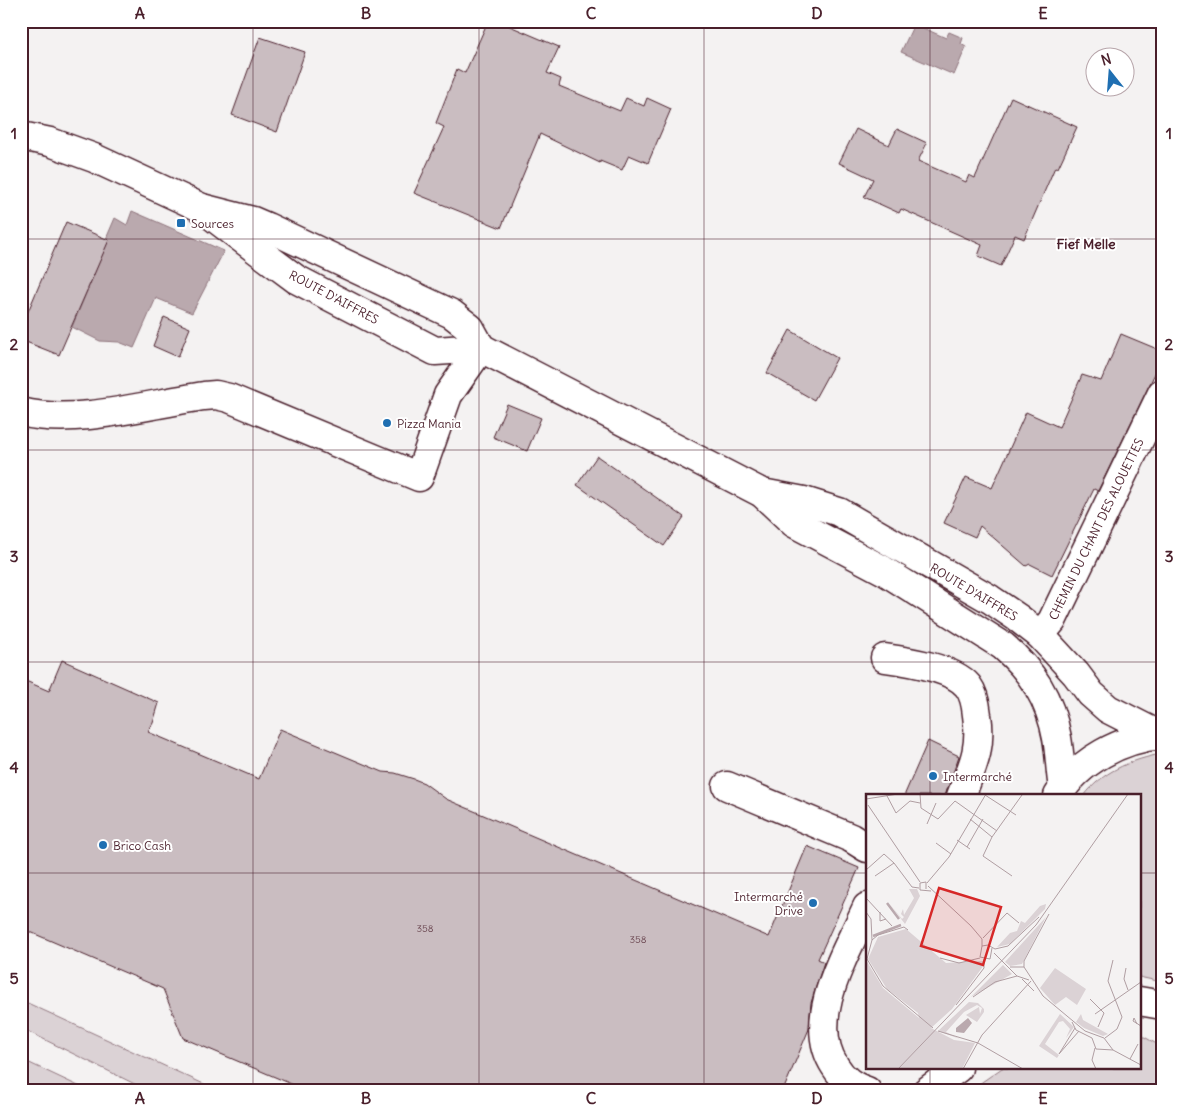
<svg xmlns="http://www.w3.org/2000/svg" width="1183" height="1112" viewBox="0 0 1183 1112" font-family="Delius,sans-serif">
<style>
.green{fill:#dbd2d5;stroke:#927880}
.water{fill:#baa9ae;stroke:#8d727a}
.building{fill:#cabdc1;stroke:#4a1f2b}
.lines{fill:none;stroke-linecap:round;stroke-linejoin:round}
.minor-casing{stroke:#4a1f2b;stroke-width:31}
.major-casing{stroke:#4a1f2b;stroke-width:31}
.minor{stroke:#fff;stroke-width:28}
.major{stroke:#fff;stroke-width:28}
.grid{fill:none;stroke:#4a1f2b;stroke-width:1;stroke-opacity:0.55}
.poi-dot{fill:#1f6fb2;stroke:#fff;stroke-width:2}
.labels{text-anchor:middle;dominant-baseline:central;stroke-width:4;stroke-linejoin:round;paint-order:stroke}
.number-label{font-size:10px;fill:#6a4650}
.poi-label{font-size:12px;fill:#4a1f2b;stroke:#fff;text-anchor:start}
.street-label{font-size:12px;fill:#4a1f2b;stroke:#fff}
.neighbourhood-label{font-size:14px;font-weight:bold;fill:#4a1f2b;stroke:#fff}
.inset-river{fill:none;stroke:#baa9ae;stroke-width:2.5}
.inset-road{fill:none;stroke:#b09ea2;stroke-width:1}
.view{fill:#d62828;fill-opacity:0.15;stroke:#d62828;stroke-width:2.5}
.inset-edge{fill:none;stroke:#4a1f2b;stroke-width:2.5}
.neatline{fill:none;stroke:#4a1f2b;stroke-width:2}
.grid-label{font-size:16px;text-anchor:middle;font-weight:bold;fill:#4a1f2b}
</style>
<rect width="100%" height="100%" fill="#f4f2f2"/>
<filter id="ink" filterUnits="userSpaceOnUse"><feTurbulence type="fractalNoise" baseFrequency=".02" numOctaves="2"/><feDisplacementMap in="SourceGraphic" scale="10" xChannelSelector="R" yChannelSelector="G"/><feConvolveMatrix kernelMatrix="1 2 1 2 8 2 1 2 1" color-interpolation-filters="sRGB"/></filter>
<g filter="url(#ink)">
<g class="green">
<path d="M1156,755H1162V982L1139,977V796H1084C1102,772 1129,761 1156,755Z"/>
<path d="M21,1000L219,1091H149L21,1028Z"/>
<path d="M1139,1034L1162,1047V1091H969L1002,1068H1139Z"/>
<path d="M21,1059L89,1091H21Z"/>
</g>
<g class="water">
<path d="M914,24L946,38L949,32L963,38L961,44L966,47L954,75L901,52Z"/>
<path d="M132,211L224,251L192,313L156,298L134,348L119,342L100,341L72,327L108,241L106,239L115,218L127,225Z"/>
</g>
<g class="building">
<path d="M488,21H498L559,47L547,73L561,79L559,86L620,111L626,98L644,106L647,98L671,109L648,163L629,155L622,170L600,161V163L540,134L501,228L414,193L444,127L436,123L457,69L465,73Z"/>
<path d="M260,37L305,52L277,132L232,115Z"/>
<path d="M1011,97L1077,127L1058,168L1055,167L1024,239L1015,235L1001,266L978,256L982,245L901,209L899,213L864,197L873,179L839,163L856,129L889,145L897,129L927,143L918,161L966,182L969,175L975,178Z"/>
<path d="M66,222L109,240L59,355L21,340V328Z"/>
<path d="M164,317L190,328L178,357L153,346Z"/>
<path d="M790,330L837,358L814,400L767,373Z"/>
<path d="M1121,334L1162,351V359L1098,491L1094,489L1052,575L1030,564L1026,566L980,526L975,537L944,523L966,477L992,488L1026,412L1059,427L1082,375L1101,381Z"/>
<path d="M507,404L541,418L527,451L493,437Z"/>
<path d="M597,456L684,517L664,546L577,485Z"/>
<path d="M62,660L159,703L153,723L148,732L259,779L280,729L383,772L395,773L414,779L424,783L446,799L769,937L807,846L859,868L818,959L824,962L811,1003L809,1029L783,1091H308L183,1038L163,989L21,928V679L49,691Z"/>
<path d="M928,741L959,756L945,796H904Z"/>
</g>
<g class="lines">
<g class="minor-casing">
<g id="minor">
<path d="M21,412C75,426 149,404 204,396L216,395L229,398L419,477L448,395L481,348"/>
<path d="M1040,635L1052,621L1162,393"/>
<path d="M885,658C907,661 953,668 968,686C974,694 976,705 977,715C982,748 973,765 961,796"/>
<path d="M727,786L851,838L867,848"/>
<path d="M867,907C847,952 804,1019 835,1066C843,1079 852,1086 867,1091"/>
<path d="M927,1091L958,1068"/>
</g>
</g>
<g class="major-casing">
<g id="major">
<path d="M21,136L50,142L94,158L202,208L253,221L267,227L452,314L470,328L481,348"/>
<path d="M202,208L257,250L296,279L435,351L481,348L762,493L794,523L883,570L1003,646C1032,671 1050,699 1057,738C1060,754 1060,771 1063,788"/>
<path d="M762,493L804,501L839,512L990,599L1018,618L1040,635L1076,674L1091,694L1108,709L1159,735"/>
<path d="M1058,796C1078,761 1122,738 1162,735"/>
<path d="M1139,1001L1162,1005"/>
</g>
</g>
<use href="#minor" class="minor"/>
<use href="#major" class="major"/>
</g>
</g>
<path class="grid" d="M253,21V1091M479,21V1091M704,21V1091M930,21V796M21,239H1162M21,450H1162M21,662H1162M21,873H867M1139,873H1162M930,1068V1091"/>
<g class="poi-dot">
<rect x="176" y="218" width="10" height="10" rx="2.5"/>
<circle cx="387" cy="423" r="5"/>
<circle cx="933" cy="776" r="5"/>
<circle cx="103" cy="845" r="5"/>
<circle cx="813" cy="903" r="5"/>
</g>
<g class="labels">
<g class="number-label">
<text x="425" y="928">358</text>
<text x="638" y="939">358</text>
</g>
<g class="poi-label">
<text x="191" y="223">Sources</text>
<text x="397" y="423">Pizza Mania</text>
<text x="943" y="776">Intermarché</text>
<text x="113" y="845">Brico Cash</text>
<text x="803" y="896" text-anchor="end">Intermarché<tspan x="803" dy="14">Drive</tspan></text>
</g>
<g class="street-label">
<text transform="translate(334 297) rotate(28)">ROUTE D'AIFFRES</text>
<text transform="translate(1096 529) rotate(-64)">CHEMIN DU CHANT DES ALOUETTES</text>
<text transform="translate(974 592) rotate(31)">ROUTE D'AIFFRES</text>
</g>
<g class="neighbourhood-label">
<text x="1086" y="244">Fief Melle</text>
</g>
</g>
<g transform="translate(866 794)">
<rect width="275" height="275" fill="#f4f2f2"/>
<path d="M43,95H51L54,102L39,130L22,108L36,125L38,123L35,120L37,115L30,107L37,115L38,121L48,104ZM180,110L179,115L144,150L131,153L144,139L151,137L155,127L159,129L174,112ZM180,123L156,170L144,172L139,168ZM40,135L80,169L117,167L118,171L86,215L65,234L88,246L109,249L96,275H0V166L17,194L53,224L52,219L21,195L2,165L12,143ZM137,171L146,180L105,203ZM189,174L220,195L211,211L200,203L189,211L174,194ZM103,208L112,209L118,215V218L111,228L100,221L113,213L114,220L116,214L111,211L98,218L80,238L94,245L72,237ZM194,220L208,233L200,244L204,235L197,227L193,228L179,250L193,261L191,264L173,252ZM215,220L217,226L242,240L237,242L218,234L210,228Z" fill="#dbd2d5"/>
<path d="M102,224L106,229L98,239L90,238V234Z" fill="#baa9ae"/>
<path class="inset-river" d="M21,109L33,125M7,142L35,131"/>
<path class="inset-road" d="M20,0L30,19L44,7L54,9M54,0L55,14L72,25L89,7L131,37M119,1L150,21M0,5L32,0M2,11L54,88M104,25L126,43L117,62L146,82M61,30L70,9M126,43L156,1M91,46L104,55M70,49L85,60M101,53L117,25M0,76L18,60L28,69M9,82L28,69L46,93L53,94M61,89L83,63L120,0M62,92L105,132L116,145V152M60,95V88L54,89V96L65,97M0,104L26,132M0,118L5,125L6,146M14,118V127L20,125M42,136L38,133L12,141L6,146L1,165L17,192L67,234M117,144L141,119L153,129M126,154L124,165L114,163L116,152L122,151L129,155L142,152L173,123M128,159L151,182L163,186M74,164L93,169L114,164M144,173H158L177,202L219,237L238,244L247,256L275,271M158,173V167L183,120M260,174L258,185L262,196M156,185L168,197M107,203L129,188L151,182M224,205L238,219L232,233M90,211L118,174V165M229,220L275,188M206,228L210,236L226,244L230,255L247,256M271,230L268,224L267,227L275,232M209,234L193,260L213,237M72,237L112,249L157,275M239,244L251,235L256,223L242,187L247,166M229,254L226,266L230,275M264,265L272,250M32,275L170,131L262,0M97,275L116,241L165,187"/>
<path class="view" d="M73,94L135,113L117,171L55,152Z"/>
<rect width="275" height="275" class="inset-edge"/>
</g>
<rect width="1183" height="1112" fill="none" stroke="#fff" stroke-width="55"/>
<g transform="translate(1110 72) rotate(343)"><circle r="24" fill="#ffffff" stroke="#b7a5aa"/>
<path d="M0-4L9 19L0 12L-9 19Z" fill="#1f6fb2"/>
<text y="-8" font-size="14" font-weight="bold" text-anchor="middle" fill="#4a1f2b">N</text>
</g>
<rect x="28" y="28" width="1128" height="1056" class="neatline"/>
<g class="grid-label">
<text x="140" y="19">A</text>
<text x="366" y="19">B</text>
<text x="591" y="19">C</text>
<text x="817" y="19">D</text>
<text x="1043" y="19">E</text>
<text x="14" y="139">1</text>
<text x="1169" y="139">1</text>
<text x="14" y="350">2</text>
<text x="1169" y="350">2</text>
<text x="14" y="562">3</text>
<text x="1169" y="562">3</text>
<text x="14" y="773">4</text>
<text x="1169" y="773">4</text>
<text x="14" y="984">5</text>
<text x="1169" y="984">5</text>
<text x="140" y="1104">A</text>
<text x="366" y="1104">B</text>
<text x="591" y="1104">C</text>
<text x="817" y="1104">D</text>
<text x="1043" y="1104">E</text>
</g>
</svg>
